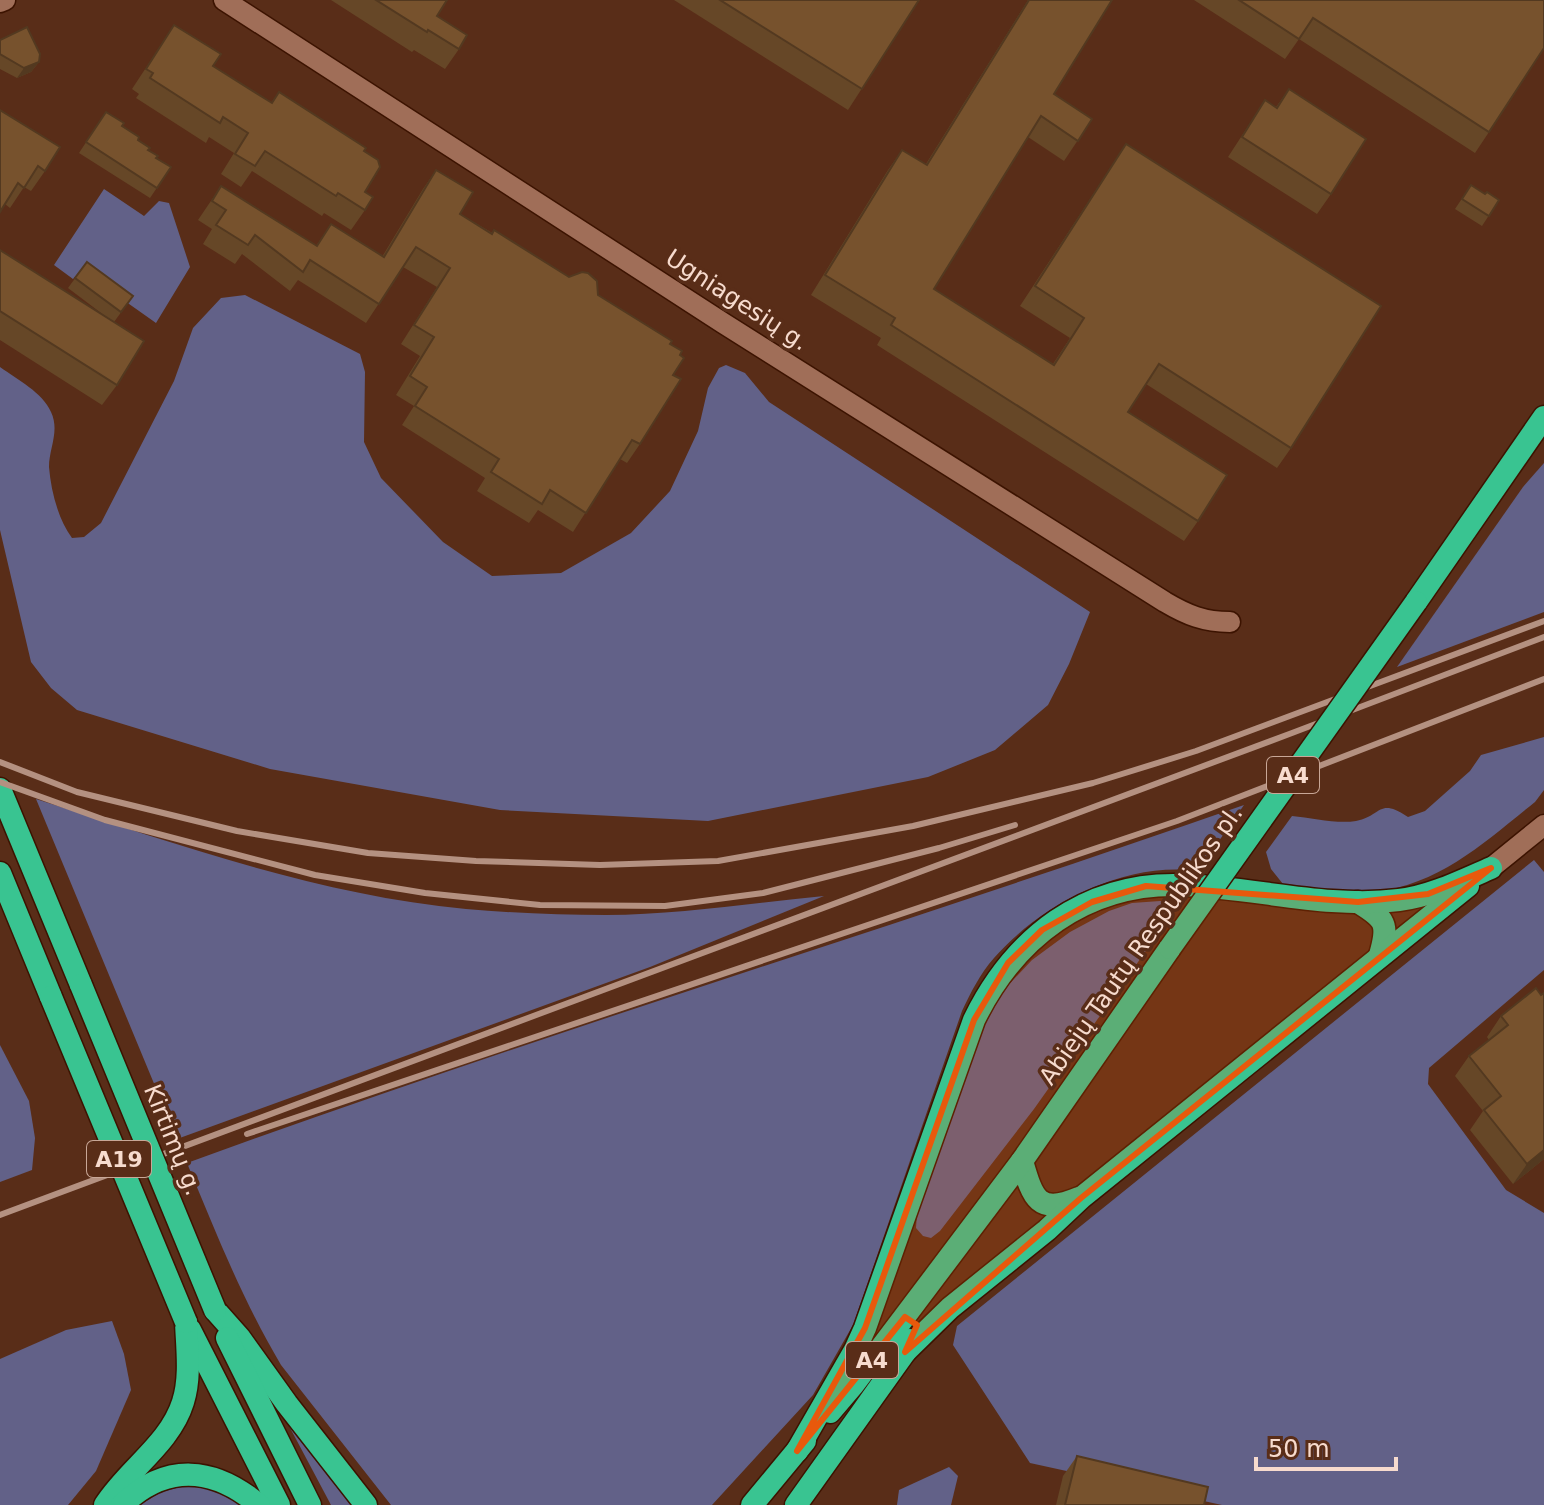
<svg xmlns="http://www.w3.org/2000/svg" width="1544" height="1505" viewBox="0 0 1544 1505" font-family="'DejaVu Sans',sans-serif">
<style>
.green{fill:#626188}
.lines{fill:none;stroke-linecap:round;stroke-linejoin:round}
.minor-casing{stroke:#3c1300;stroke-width:23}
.secondary-casing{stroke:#3c1300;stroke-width:23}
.trunk-casing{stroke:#3c1300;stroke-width:25}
.minor{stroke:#a06e58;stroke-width:20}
.secondary{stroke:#a06e58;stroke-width:20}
.trunk{stroke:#39c491;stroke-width:22}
.rail{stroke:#b49181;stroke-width:6}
.trunk-bridge-casing{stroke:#3c1300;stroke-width:25;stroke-linecap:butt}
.trunk-bridge{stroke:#39c491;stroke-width:22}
.wall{fill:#664727}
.shaded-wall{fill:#533920}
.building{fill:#77522d;stroke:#533920;stroke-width:2}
.marked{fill:#e8590c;fill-opacity:0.2;stroke:#e8590c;stroke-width:6;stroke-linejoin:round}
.labels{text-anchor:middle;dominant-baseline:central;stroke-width:7;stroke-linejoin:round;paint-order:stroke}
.shield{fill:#592d18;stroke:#c8a797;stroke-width:2}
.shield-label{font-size:22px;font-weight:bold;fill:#f7dbce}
.street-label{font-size:24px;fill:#f7dbce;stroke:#592d18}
</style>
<rect width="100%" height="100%" fill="#592d18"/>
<g class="green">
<path d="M104,189L144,216L159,201L169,203L190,267L156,323L81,270L73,279L54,265Z"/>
<path d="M245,295L360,354L365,372L364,442L381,478L443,542L492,576L561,573L631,533L670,491L698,431L708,388L719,368L726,365L745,373L769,402L1090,612L1069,664L1048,705L995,750L928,777L708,821L500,810L270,769L77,710L51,688L31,662L0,530V367C18,380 42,392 51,412C60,431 49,448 49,467C51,491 58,519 72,538L84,537L101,523L174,381L193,328L221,298Z"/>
<path d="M1544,463V612L1397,667L1523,487Z"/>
<path d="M1544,737V790L1535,802C1486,841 1441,884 1375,892C1351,895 1309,886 1283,884L1271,869L1266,852L1292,816C1312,818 1337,824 1356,821C1382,816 1378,797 1408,817L1425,811L1470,771L1481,755Z"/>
<path d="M36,799C177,844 318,895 466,909C512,913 560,915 606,915C678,915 752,903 824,896L650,967L177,1139Z"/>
<path d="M1244,805L1198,871C1125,861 1041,904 994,958C980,974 971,992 962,1011L853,1325L813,1395L712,1505H391L281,1365C242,1299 216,1233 187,1163C537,1035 893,928 1244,805Z"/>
<path d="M1534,860L1544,872V970L1429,1068L1428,1084L1506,1190L1544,1213V1505H1222L1030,1463L953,1345L957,1326Z"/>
<path d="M1160,901L1173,905L1152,935L1155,938L1034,1109L940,1231L931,1238L923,1236L916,1228L917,1213L980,1031L996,998L1032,960L1070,932L1109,911L1132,903Z"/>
<path d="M0,1045L29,1101L35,1138L32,1170L0,1182Z"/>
<path d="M112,1321L124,1354L131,1390L96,1471L68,1505H0V1359L66,1330Z"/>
<path d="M288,1424L352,1505H331Z"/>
<path d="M949,1467L958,1476L951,1505H897L899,1490Z"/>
<path d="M188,1485L217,1490L245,1505H140L161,1492Z"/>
</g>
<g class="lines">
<g class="minor-casing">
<g id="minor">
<path d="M224,0L723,323L1165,602C1187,615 1204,622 1230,622"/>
<path d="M1491,868L1544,825"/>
</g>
</g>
<g class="secondary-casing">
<path id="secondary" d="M0,2L5,0"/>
</g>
<g class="trunk-casing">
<g id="trunk">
<path d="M1416,602L1544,417"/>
<path d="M0,789L81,985"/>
<path d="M0,873L51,997"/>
<path d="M1358,902C1386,919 1389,924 1380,955"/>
<path d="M1022,1161C1033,1199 1038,1215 1079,1198"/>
<path d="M215,1310L239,1337L287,1404L366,1505"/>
<path d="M190,1330L279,1505"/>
<path d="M227,1338L310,1505"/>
<path d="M905,1352L950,1308L1047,1230L1081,1198L1468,886"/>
<path d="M830,1412L853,1385L1022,1161L1170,948"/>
<path d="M797,1451L855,1350L865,1328L974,1020C1014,938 1085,882 1181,885C1253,887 1326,909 1399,900C1431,896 1461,881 1491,868"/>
<path d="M105,1505C128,1469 170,1444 183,1402C191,1377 187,1348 186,1322"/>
<path d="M122,1505C167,1462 214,1467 259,1505"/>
<path d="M752,1505L805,1441"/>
<path d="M796,1505L905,1352L910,1340"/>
</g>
</g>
<use href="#minor" class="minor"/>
<use href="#secondary" class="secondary"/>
<use href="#trunk" class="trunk"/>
<g class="rail">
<path d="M0,762L77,792L237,831L368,853L476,861L600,865L718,861L913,826L1093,783L1196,751L1544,621"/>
<path d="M0,782L105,820L315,875L425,893L540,905L665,906L763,893L939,848L1015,825"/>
<path d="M247,1134L1177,821L1544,679"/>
<path d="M0,1215L1292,733L1544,637"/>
</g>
<g class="trunk-bridge-casing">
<g id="trunk-bridge">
<path d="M1170,948L1416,602"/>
<path d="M81,985L215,1310"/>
<path d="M51,997L186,1322"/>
</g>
</g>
<use href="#trunk-bridge" class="trunk-bridge"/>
</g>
<g class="wall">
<path d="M331,0H447L437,16L459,49L445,69L414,50L412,52Z"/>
<path d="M674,0H919L848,110Z"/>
<path d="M1028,0H1112L1054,94L1092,119L1064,161L1028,137L934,289L1053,364L1070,338L1020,306L1126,144L1291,448L1277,468L1146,384L1128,412L1198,521L1184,541L877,345L881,338L811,295L888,170L902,150L926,164Z"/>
<path d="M1194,0H1544L1489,132L1475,153L1299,39L1285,59Z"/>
<path d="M174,25L213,66L271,103L279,92L364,151L365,210L351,230L324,213L322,216L252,171L241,187L221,174L234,153L209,137L206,143L136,98L139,94L132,89Z"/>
<path d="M0,40L39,62L31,72L17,78L0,69Z"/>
<path d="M1289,89L1331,194L1317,214L1228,157L1265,100L1276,107Z"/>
<path d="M0,110L45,171L31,191L24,187L10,208L5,204Z"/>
<path d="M106,112L156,158L171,167L150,198L79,153Z"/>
<path d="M436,170L460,214L598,295L670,344L680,355L673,375L640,444L627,463L620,459L573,532L538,510L529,523L477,491L485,478L402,425L414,406L396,395L420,356L401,344L437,287L403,267L366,323L298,280L290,291L242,254L235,264L203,244L212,229L198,220L221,186L316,246L331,224L382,257L423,189Z"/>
<path d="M1471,185L1485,194L1499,200L1482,226L1455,209Z"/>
<path d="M0,250L105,316L68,288L87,262L133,296L114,322L117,385L102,405L0,340Z"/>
<path d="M1544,993V1159L1513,1184L1470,1130L1483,1111L1455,1076L1469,1056L1489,1040L1487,1037L1501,1016Z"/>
<path d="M1077,1456L1204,1505H1056L1063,1476Z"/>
</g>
<g class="shaded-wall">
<path d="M39,62L31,72L17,78L24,68Z"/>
<path d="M1544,1150V1159L1513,1184L1527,1164Z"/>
</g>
<g class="building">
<path d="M376,0H447L437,16L467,35L459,49L428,30L427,32Z"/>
<path d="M720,0H919L862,89Z"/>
<path d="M1029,0H1112L1054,94L1092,119L1078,141L1041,116L934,289L1054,365L1084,318L1035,286L1126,144L1381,306L1291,448L1159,364L1128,412L1227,475L1198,521L891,325L895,318L825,275L902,150L927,165Z"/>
<path d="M1239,0H1544V48L1489,132L1313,18L1299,39Z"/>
<path d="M174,25L221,54L213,66L272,103L279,92L366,148L364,151L378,160L380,167L365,192L373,197L365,210L338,193L336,196L265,151L255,166L235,154L248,133L223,117L220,123L150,78L153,73L146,69Z"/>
<path d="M27,27L40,54L39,62L24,68L0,54V40Z"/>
<path d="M1289,89L1366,139L1331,194L1242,137L1265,100L1277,108Z"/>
<path d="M0,110L60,147L45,171L38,166L24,188L18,183L0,212Z"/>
<path d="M106,112L124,123L122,126L139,137L138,140L150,148L148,150L158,156L156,158L171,167L157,188L86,142Z"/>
<path d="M436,170L473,192L460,214L492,234L494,230L569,277L582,272L588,273L597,281L598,295L672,341L670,344L682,351L680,355L684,358L673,375L681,379L640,444L632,440L586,513L550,490L542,504L491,472L499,459L415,406L427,387L410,376L434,337L414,325L450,268L416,247L379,304L310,260L303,272L255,235L248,245L216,225L226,210L212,201L221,186L317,246L331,224L384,257Z"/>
<path d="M1471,185L1485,194L1487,192L1499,200L1489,216L1462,199Z"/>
<path d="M0,250L144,341L117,385L0,311Z"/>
<path d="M87,262L133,296L121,312L75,278Z"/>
<path d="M1536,988L1541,995L1544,993V1150L1527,1164L1484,1110L1501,1096L1469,1056L1508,1025L1501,1016Z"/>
<path d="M1077,1456L1208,1487L1204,1505H1065Z"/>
</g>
<path class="marked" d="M1491,868L1081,1198L905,1352L917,1325L905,1317L797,1451L865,1328L974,1020L1008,963L1042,930L1092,902L1146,886L1358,902L1428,894Z"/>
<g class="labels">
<g class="shield">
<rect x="1267" y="757" width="52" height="36" rx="6"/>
<rect x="87" y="1141" width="64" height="36" rx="6"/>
<rect x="846" y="1342" width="52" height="36" rx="6"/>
</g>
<g class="shield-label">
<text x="1293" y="775">A4</text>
<text x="119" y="1159">A19</text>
<text x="872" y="1360">A4</text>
</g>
<g class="street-label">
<text transform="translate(737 300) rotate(33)">Ugniagesių g.</text>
<text transform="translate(1141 945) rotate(-55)">Abiejų Tautų Respublikos pl.</text>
<text transform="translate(173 1140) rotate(68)">Kirtimų g.</text>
</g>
</g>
<path d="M1256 1457v12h140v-12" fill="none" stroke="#f7dbce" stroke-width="4"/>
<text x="1268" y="1457" font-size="24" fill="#f7dbce" stroke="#592d18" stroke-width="6" paint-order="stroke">50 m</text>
</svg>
